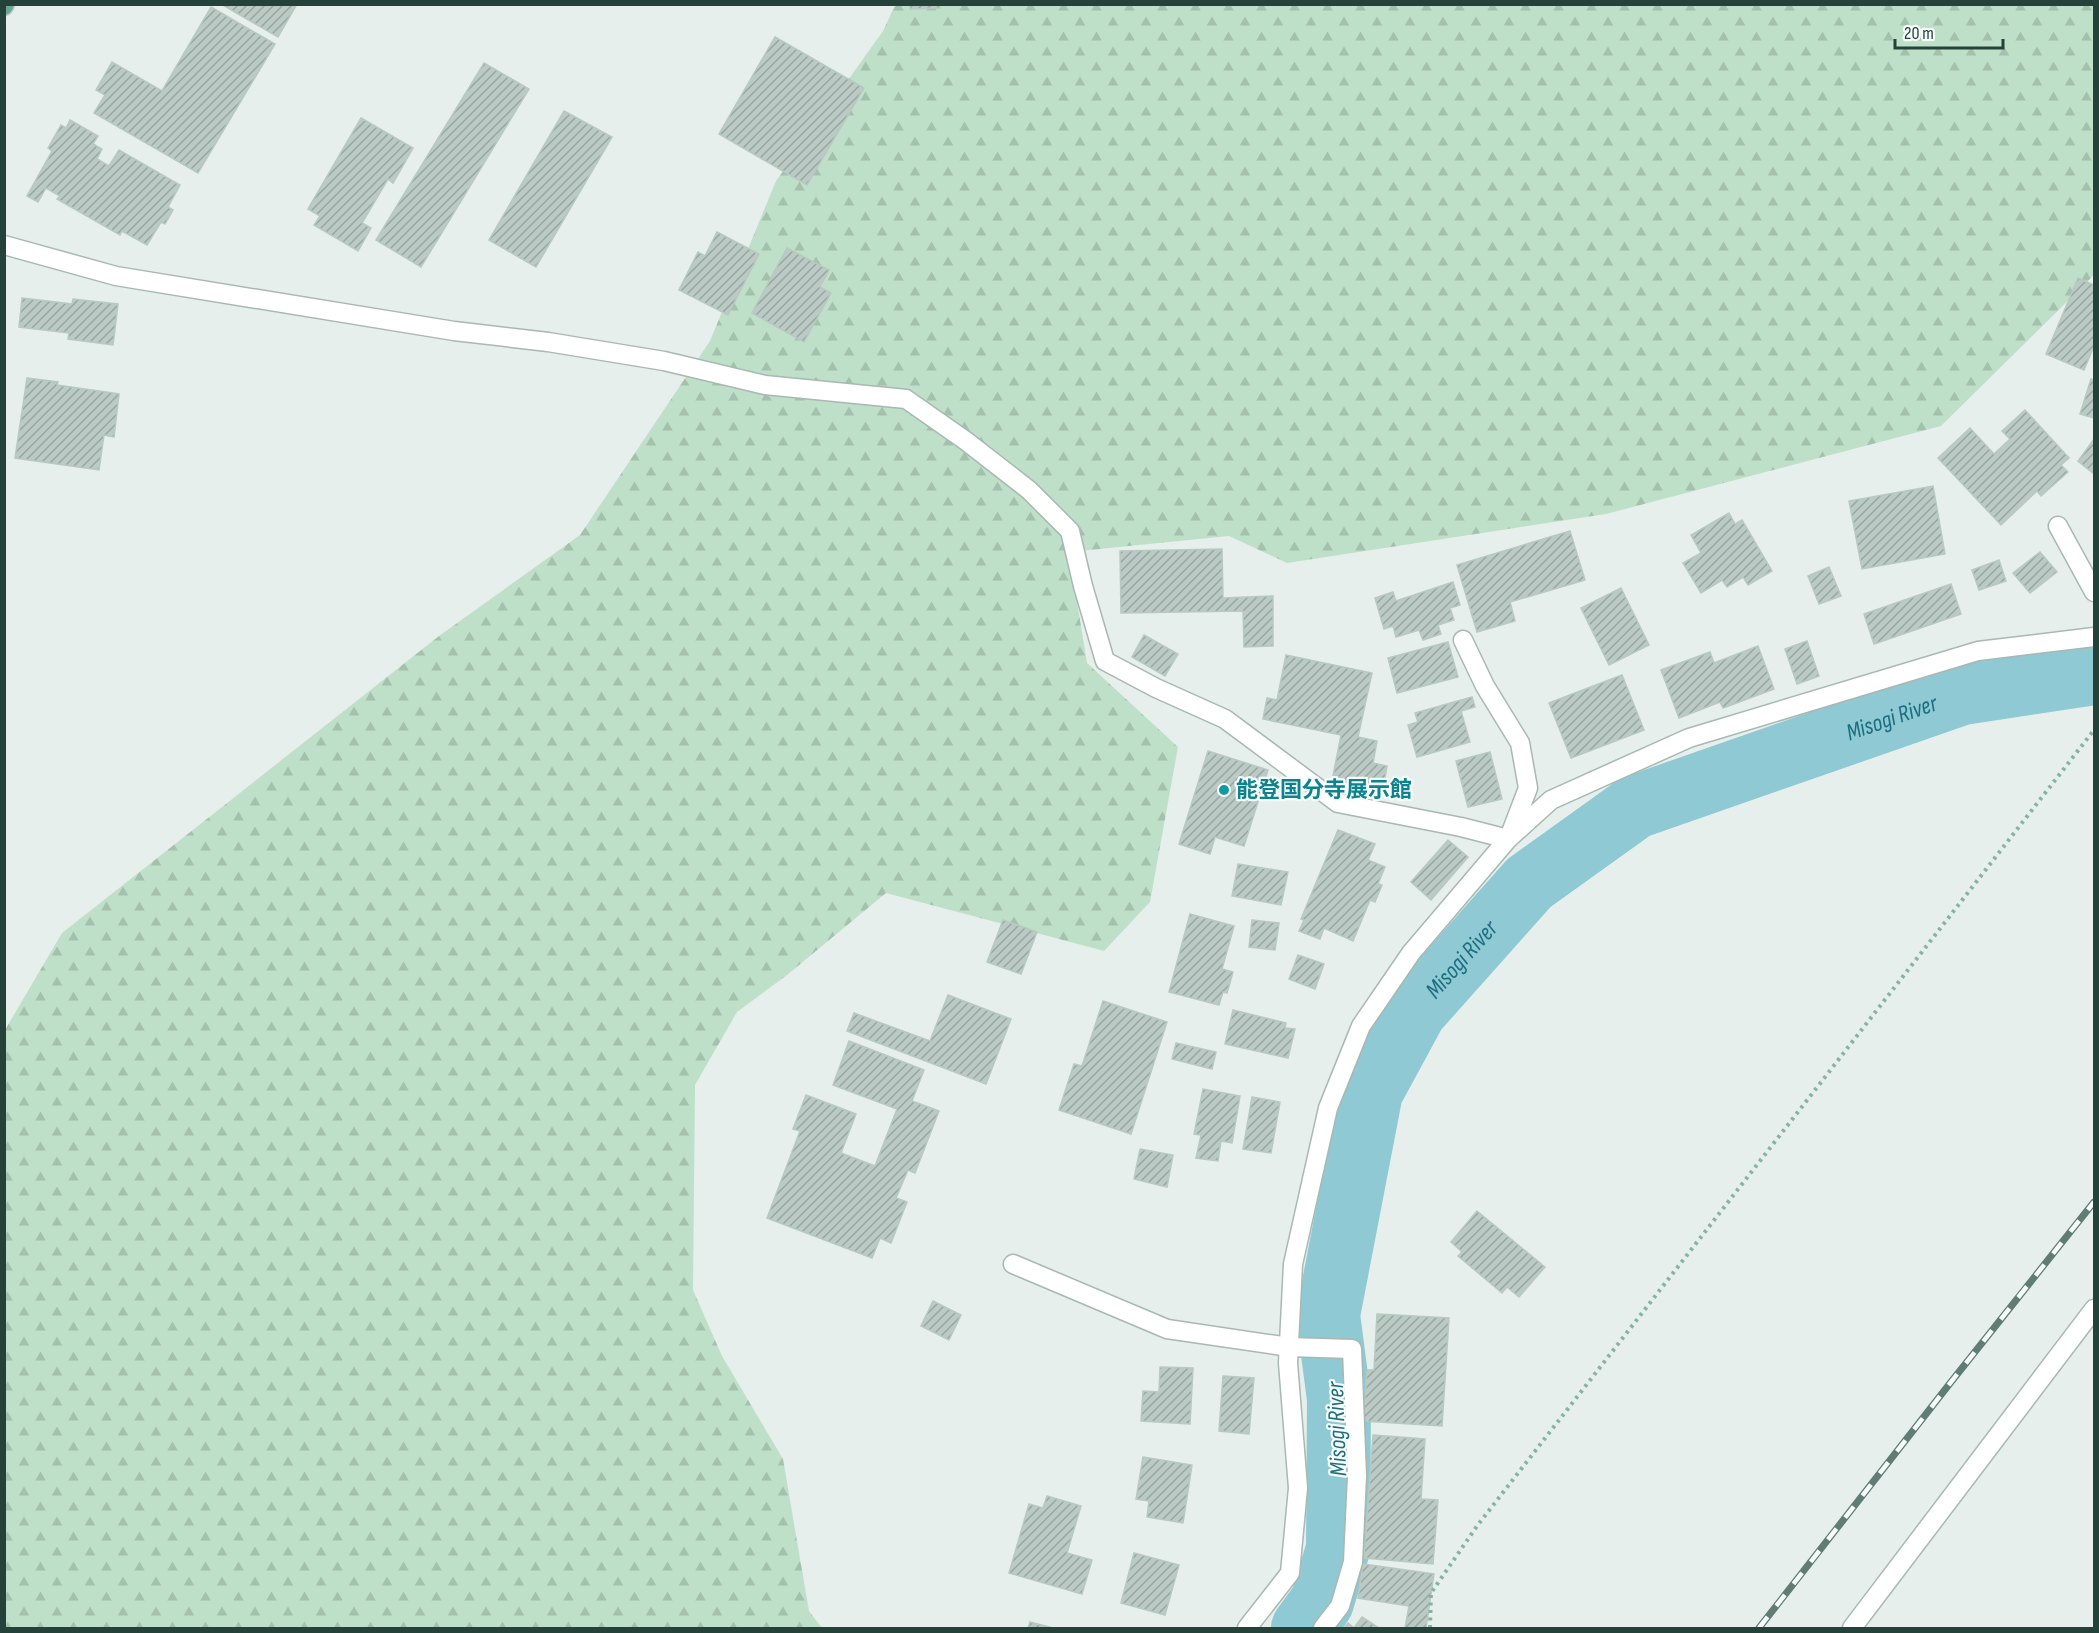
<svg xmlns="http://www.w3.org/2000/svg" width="2099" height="1633" viewBox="0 0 2099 1633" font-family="'Sofia Sans Condensed','Noto Sans JP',sans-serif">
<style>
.forest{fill:url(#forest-firs)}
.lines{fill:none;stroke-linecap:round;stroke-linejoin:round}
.river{stroke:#8ec9d4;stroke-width:64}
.building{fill:url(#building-hatch);stroke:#b8c9c2;stroke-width:1.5}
.minor-casing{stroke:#a8b8b2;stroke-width:21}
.major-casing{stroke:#c2cac8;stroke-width:21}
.path{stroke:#86b3a5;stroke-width:4;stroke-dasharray:3 4.5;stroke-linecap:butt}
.minor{stroke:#fff;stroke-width:18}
.major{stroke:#6aa596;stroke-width:18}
.rail-casing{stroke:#5f7d75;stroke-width:7}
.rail{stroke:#f7fbf9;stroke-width:4.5;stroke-dasharray:14;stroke-linecap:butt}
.culture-dot{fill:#0f9aa8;stroke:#f7fbf9;stroke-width:2}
.labels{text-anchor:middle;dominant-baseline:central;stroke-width:4.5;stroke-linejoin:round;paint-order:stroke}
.culture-label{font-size:22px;font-weight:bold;fill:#0d838f;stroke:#f7fbf9;text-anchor:start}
.water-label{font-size:24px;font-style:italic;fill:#1c6f80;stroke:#f7fbf9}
</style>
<defs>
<pattern id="forest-firs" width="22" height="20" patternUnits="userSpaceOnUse" patternTransform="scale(1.5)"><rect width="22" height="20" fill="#bfe0c8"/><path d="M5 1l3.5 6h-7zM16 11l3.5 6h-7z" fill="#a4c1ad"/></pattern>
<pattern id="building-hatch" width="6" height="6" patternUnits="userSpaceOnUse" patternTransform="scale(1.5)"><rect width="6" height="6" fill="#bbcac4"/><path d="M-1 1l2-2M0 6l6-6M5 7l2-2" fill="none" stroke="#98a6a0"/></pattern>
</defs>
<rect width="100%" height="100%" fill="#e6efeb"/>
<path class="forest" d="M895,5H2094V275L1941,426L1606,514L1287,563L1229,536L1069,552L1087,663L1178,747L1150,902L1104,951L886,893L787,975L737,1012L695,1085L693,1290L722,1356L783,1459L809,1611L822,1628H5V1030L62,933L439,636L580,535L710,341L776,181L883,31Z"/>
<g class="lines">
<path class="river" id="s1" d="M1303,1628L1322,1602L1338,1549L1339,1399L1328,1315L1371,1092L1415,1011L1529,883L1635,807L1962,693L2094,673"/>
</g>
<g class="building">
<path d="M221,4H297L278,37Z"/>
<path d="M910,4H940V8L910,9Z"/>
<path d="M211,7L275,44L198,173L94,113L105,95L96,90L112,62L162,91Z"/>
<path d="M775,37L864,88L807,185L719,134Z"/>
<path d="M484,63L529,89L421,267L376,240Z"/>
<path d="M564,111L612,137L536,267L489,240Z"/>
<path d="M361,118L413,148L393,183L388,179L362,223L371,228L358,251L314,225L320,216L308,209Z"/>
<path d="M70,120L98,136L93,144L102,149L97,159L109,166L119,150L180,185L168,207L173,210L165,224L161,222L147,245L122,231L120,235L57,199L60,196L46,188L38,202L27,196L52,151L48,148L61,125L66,128Z"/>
<path d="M717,232L759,254L728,315L679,290L698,252L705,256Z"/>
<path d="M787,248L829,270L820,287L831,293L804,342L752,313Z"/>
<path d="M2078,278L2094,285V346L2084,370L2046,354Z"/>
<path d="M22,298L72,304L73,299L118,304L113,345L68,339L69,333L19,327Z"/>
<path d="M27,378L58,382L57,385L119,394L114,437L104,435L99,470L15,458Z"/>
<path d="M2091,379L2094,380V418L2080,414Z"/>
<path d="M2025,410L2069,458L2061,465L2068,472L2041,496L2037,491L2001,525L1938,458L1970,428L1994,454L2010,439L2002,431Z"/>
<path d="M2094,439V474L2078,461Z"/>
<path d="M1933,486L1945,554L1862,569L1849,501Z"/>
<path d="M1729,513L1735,524L1742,520L1772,571L1748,585L1743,577L1727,587L1722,580L1701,593L1683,563L1701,553L1691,535Z"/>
<path d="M1570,531L1585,580L1510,602L1515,621L1477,632L1457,565Z"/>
<path d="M1222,549L1223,598L1273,596V646L1244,647L1243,611L1121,613L1120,551Z"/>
<path d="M2040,552L2057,572L2030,593L2013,573Z"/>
<path d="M1999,560L2006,581L1979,590L1972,570Z"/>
<path d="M1829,567L1841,596L1819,604L1808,576Z"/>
<path d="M1453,582L1460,605L1450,608L1454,620L1438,625L1441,634L1423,640L1419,630L1396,637L1393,626L1384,629L1375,598L1393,592L1396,601Z"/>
<path d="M1951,584L1961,614L1874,644L1864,614Z"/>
<path d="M1621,588L1649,645L1609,665L1581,608Z"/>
<path d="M1144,635L1178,654L1165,676L1132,657Z"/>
<path d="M1807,641L1819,676L1797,684L1785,649Z"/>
<path d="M1448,642L1458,677L1397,693L1388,658Z"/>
<path d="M1758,646L1774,689L1723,708L1720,702L1679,718L1661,670L1710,652L1714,663Z"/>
<path d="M1286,655L1372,673L1358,737L1377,741L1373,763L1387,766L1384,784L1372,781L1370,788L1343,782V778L1333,776L1341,735L1263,719L1267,698L1277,700Z"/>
<path d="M1622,675L1644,730L1571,758L1549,703Z"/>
<path d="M1472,697L1475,707L1461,711L1470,742L1417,757L1408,725L1418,722L1415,713Z"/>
<path d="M1208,751L1268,770L1244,846L1215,837L1210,854L1179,844Z"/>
<path d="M1490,752L1502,799L1468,807L1456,761Z"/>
<path d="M1338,830L1375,844L1368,860L1385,867L1378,884L1382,885L1375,902L1370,900L1353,941L1324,928L1320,939L1299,931L1304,920L1301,919Z"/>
<path d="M1448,840L1468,857L1431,900L1411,882Z"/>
<path d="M1238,864L1288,872L1281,905L1232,896Z"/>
<path d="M1190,914L1234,926L1222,969L1233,972L1227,993L1223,992L1219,1005L1169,992Z"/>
<path d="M1003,920L1037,932L1021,974L987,962Z"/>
<path d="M1252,920L1279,923L1275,950L1249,947Z"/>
<path d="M1298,955L1324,964L1315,989L1289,979Z"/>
<path d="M948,995L1011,1019L986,1084L847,1031L854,1013L930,1041Z"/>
<path d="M1103,1001L1167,1022L1131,1134L1059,1110L1074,1064L1082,1066Z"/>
<path d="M1233,1010L1286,1023L1285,1028L1295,1029L1288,1058L1225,1044Z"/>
<path d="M849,1041L924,1070L912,1101L939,1111L915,1173L908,1170L896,1198L907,1202L891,1243L880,1238L872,1258L767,1218L800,1131L793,1129L806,1095L856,1114L841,1153L875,1166L897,1109L833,1085Z"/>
<path d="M1176,1043L1216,1052L1212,1069L1172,1059Z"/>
<path d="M1203,1089L1240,1096L1232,1143L1221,1141L1218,1161L1196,1158L1201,1135L1194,1134Z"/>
<path d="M1252,1097L1280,1102L1271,1153L1243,1149Z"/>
<path d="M1140,1149L1173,1155L1167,1187L1134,1179Z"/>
<path d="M1477,1211L1545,1267L1519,1297L1507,1287L1502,1293L1458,1256L1462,1252L1451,1242Z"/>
<path d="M933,1301L961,1315L949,1340L921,1326Z"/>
<path d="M1377,1314L1449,1318L1442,1426L1363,1421L1367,1370H1374Z"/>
<path d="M1160,1367L1193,1368L1190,1424L1141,1421L1143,1391L1159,1392Z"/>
<path d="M1223,1376L1254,1378L1249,1434L1219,1431Z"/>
<path d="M1373,1435L1425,1439L1421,1499L1438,1500L1433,1564L1364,1558Z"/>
<path d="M1143,1457L1192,1465L1183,1523L1147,1517L1149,1501L1136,1499Z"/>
<path d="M1047,1496L1081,1506L1067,1553L1092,1560L1082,1594L1009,1573L1029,1504L1043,1508Z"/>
<path d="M1134,1553L1179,1565L1165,1615L1121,1603Z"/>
<path d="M1363,1564L1434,1574L1426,1628H1405L1409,1606L1358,1598Z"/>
<path d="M1362,1617L1379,1628H1344L1348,1623L1354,1628Z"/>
<path d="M1030,1622L1053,1628H1028Z"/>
</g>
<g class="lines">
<g class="minor-casing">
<g id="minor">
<path d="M4,245L116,276L454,331L548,342L664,361L765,385L906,399L966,441L1029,490L1070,531L1083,586L1105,661L1156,688L1225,719L1338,803L1461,827L1508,839"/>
<path d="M2058,526L2094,592"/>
<path d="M1463,640L1485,686L1520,743L1528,788L1510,835"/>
<path d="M1013,1264L1167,1329L1289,1347L1352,1349L1357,1476L1353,1562L1340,1606L1323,1628"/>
<path d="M1247,1628L1290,1573L1298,1488L1288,1363L1293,1264L1328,1108L1361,1026L1411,953L1508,839L1551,800L1689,738L1978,651L2094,637"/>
<path d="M1852,1628L2094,1309"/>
</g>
</g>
<g class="major-casing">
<path id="major" d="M4,6L5,4"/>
</g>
<path class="path" d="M1430,1628L1431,1593L1477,1526L2094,730"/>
<use href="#minor" class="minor"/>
<use href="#major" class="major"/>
<g class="rail-casing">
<path id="rail" d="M1759,1628L1951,1382L2094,1202"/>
</g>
<use href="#rail" class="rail"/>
</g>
<circle class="culture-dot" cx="1224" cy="790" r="6"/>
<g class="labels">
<g class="culture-label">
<text x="1236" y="790">能登国分寺展示館</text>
</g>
<g class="water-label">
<text stroke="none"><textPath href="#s1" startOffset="1215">Misogi River</textPath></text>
<text stroke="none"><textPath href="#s1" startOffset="711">Misogi River</textPath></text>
<text transform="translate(1337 1429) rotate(-92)">Misogi River</text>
</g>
</g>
<rect width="2099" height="1633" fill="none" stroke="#24423a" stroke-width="12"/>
<path d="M1895 39v9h108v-9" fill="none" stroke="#24423a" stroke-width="3"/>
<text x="1904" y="39" font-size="18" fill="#24423a" stroke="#f7fbf9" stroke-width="4.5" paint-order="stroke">20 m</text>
</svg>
